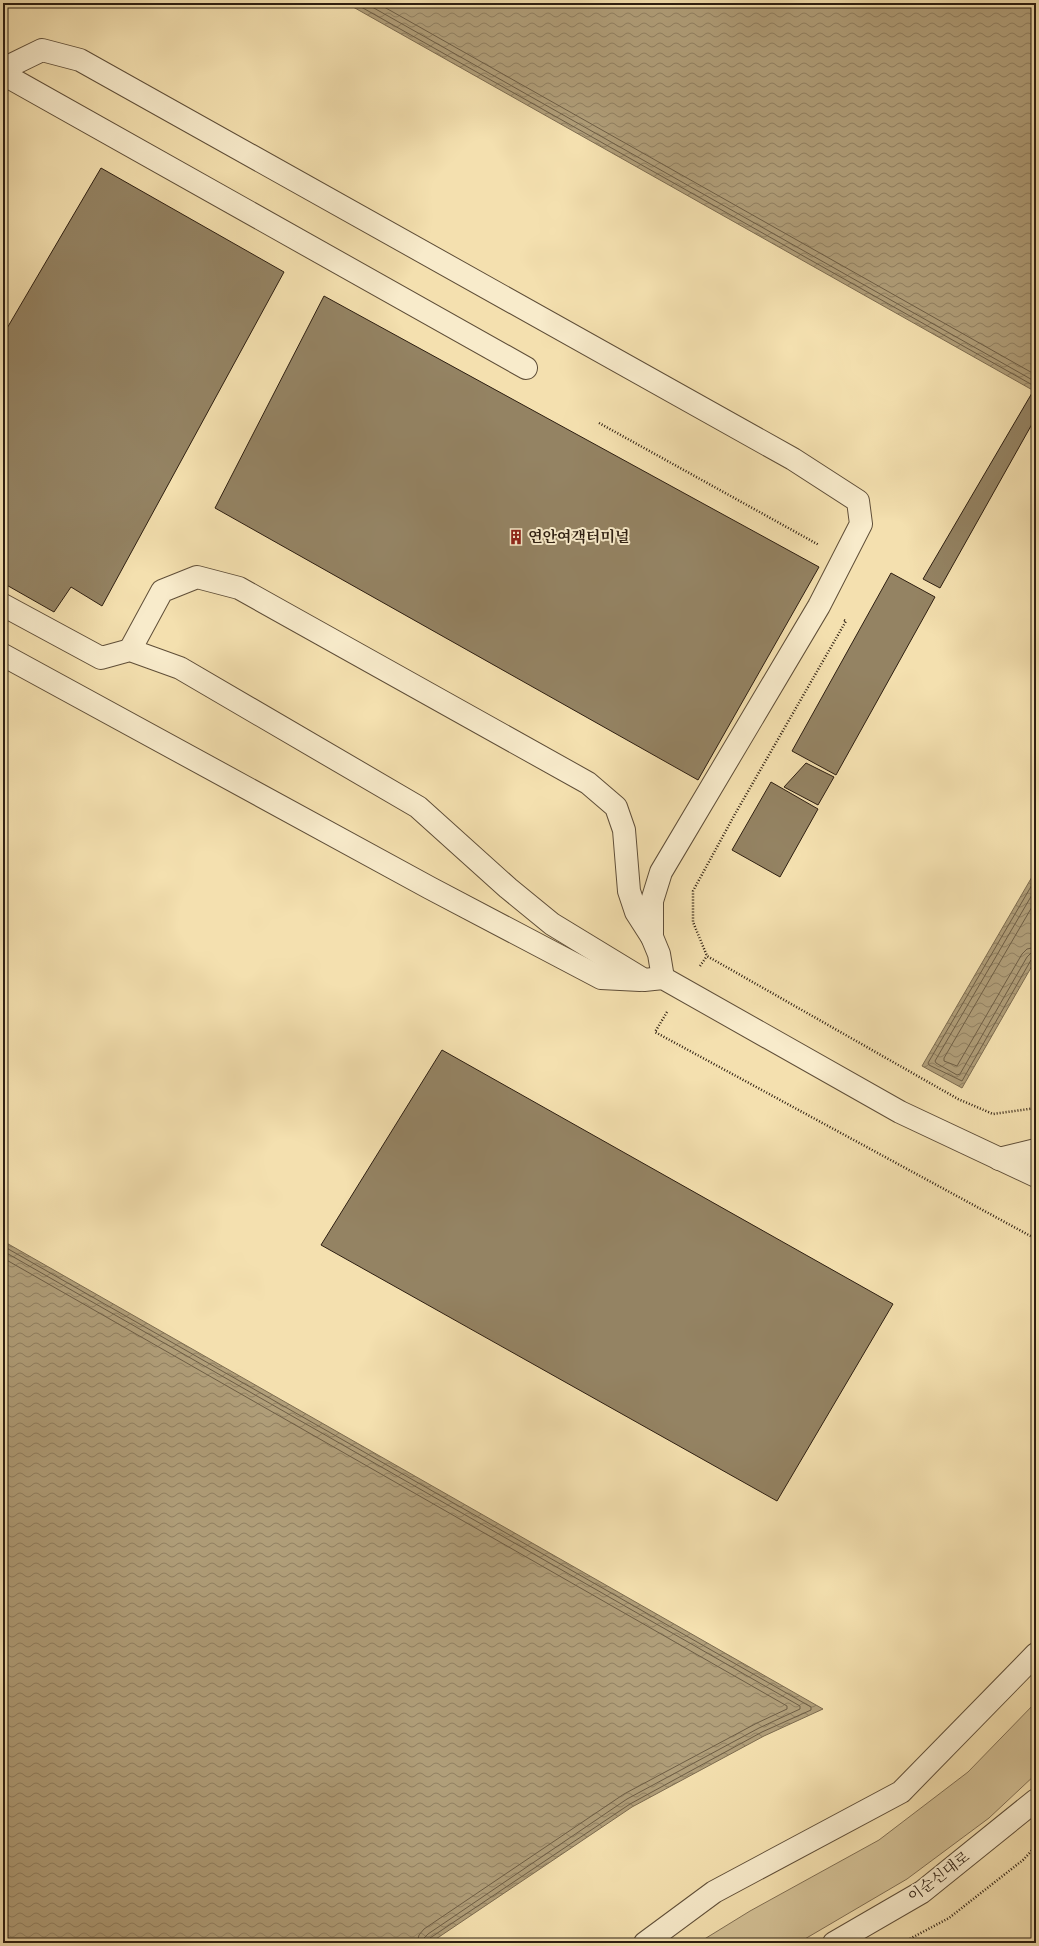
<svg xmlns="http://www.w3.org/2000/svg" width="1039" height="1946" viewBox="0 0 1039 1946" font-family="'IM FELL DW Pica','Noto Serif KR',serif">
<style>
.green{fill:#d2bf94;stroke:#806e52}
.water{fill:url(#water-waves);stroke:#7c6b4f}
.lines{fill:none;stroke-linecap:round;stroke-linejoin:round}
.shore{stroke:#6e5e45;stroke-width:1}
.building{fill:#948363;stroke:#2d1e11}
.minor-casing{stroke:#5f4e38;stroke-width:24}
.path{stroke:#2d1e11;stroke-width:2.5;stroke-dasharray:1 2;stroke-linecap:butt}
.minor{stroke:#f8ebcb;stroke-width:22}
.labels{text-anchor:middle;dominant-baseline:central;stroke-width:4;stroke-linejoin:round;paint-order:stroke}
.poi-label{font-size:15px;font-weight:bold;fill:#2d1e11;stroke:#f8ebcb;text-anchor:start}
.street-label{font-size:15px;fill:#2d1e11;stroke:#f8ebcb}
</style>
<defs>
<pattern id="water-waves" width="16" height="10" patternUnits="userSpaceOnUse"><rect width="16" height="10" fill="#b09e79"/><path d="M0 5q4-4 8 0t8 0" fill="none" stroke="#908062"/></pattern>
</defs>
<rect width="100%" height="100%" fill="#f4e0af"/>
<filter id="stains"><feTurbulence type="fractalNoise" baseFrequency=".005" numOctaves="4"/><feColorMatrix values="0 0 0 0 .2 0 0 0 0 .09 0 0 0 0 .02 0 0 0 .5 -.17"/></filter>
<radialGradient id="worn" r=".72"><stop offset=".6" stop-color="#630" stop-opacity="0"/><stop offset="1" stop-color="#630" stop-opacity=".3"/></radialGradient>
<path class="green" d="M1036,1702V1774L989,1818L907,1879L798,1943H698L750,1911L879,1840L968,1772Z"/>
<g class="water">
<path d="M346,3H1036V392Z"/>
<path d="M1036,870V959L962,1088L922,1066Z"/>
<path d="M3,1241L823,1709L764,1736L632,1807L430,1943H3Z"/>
</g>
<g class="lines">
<g class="shore">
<path d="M354,3L1036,387"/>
<path d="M365,3L1036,382"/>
<path d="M377,3L1036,375"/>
<path d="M1036,878L928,1063L929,1065L962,1081L1031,960L1036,958"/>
<path d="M1036,888L935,1061L936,1063L957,1075L960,1074L1027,957L1031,953H1036"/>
<path d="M1036,900L944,1058V1061L957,1066L1022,954L1027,949L1036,947"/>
<path d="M3,1246L811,1707V1710L762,1732L630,1804L430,1938L428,1943"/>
<path d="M3,1251L800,1706V1709L759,1728L627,1799L428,1934L424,1938L423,1943"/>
<path d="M3,1258L787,1706V1709L757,1723L624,1794L424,1929L419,1935L417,1943"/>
</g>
</g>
<g class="building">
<path d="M101,168L284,272L102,606L71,587L54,612L3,583V335Z"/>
<path d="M324,296L819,567L698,780L215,508Z"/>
<path d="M1032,393L1036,395V417L940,588L923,579Z"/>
<path d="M891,573L935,597L836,775L792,751Z"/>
<path d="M806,763L834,777L818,805L784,787Z"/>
<path d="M771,782L818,809L780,877L732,850Z"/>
<path d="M442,1050L893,1304L777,1501L321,1245Z"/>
</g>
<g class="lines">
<g class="minor-casing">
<g id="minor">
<path d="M3,69L42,50L80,60L793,459L858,501L861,524L819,606L661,872L652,901V937"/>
<path d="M3,74L526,368"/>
<path d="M3,605L101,658L130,650L180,668L418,807L508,888L552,924L644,980L663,978L900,1112L1036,1176"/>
<path d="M130,650L162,591L197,577L239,588L588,783L616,807L624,830L629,891L636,912L652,937L659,954L663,978"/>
<path d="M3,655L430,888L601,978L640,980"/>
<path d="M999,1159L1036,1150"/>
<path d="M645,1943L714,1892L901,1792L1036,1654"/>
<path d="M834,1943L922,1892L1036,1800"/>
</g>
</g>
<g class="path">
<path d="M599,423L819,545"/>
<path d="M844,620L846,621L735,814L693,891V922L707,956L958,1099L993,1114L1036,1108"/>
<path d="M700,966L707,956"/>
<path d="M667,1012L655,1032L1036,1239"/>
<path d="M902,1943L949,1918L1023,1860L1036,1846"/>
</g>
<use href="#minor" class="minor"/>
</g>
<defs>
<g id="building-bare" transform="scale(1.2)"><path d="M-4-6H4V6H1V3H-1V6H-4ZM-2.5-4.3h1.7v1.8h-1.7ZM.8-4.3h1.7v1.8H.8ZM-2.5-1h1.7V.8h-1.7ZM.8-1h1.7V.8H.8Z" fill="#8f2418" stroke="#f8ebcb" stroke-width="2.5" paint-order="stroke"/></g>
</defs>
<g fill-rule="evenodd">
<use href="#building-bare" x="516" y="537"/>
</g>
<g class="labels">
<g class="poi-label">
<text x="528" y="537">연안여객터미널</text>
</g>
<g class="street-label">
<text transform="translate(939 1877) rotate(-37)">이순신대로</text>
</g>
</g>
<rect width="1039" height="1946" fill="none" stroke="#f4e0af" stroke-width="16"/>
<rect x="4" y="4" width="1031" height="1938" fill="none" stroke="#2d1e11" stroke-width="2"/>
<rect x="8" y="8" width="1023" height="1930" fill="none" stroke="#2d1e11"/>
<rect width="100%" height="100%" filter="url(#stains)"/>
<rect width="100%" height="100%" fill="url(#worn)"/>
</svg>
